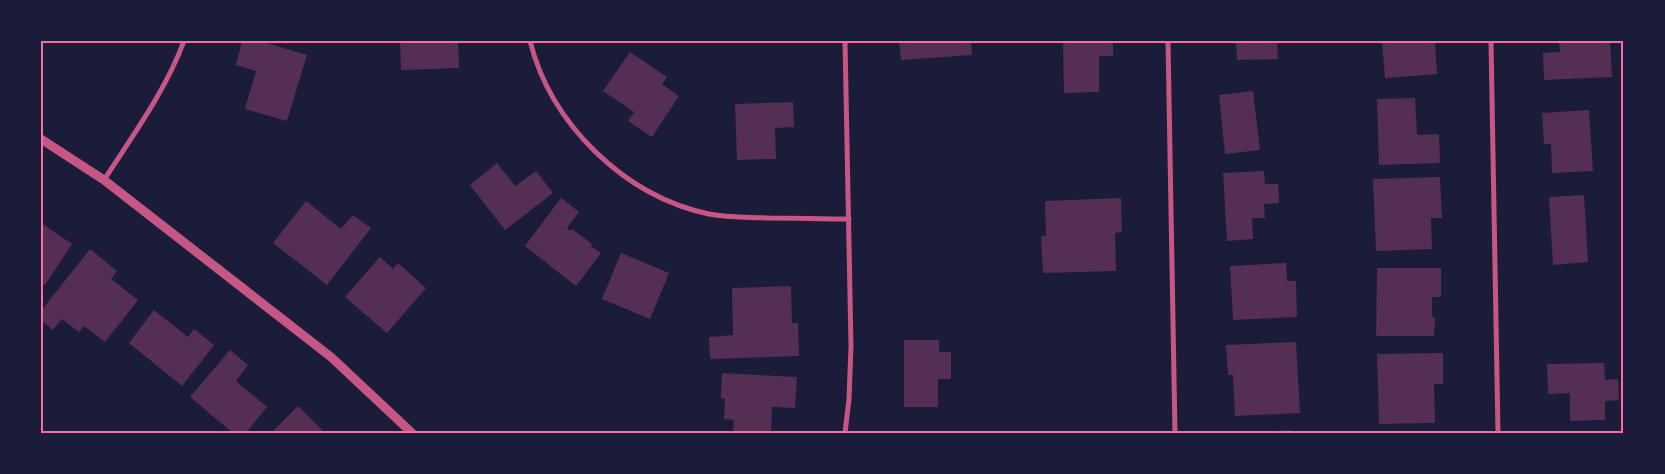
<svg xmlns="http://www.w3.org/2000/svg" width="1665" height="474" viewBox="0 0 1665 474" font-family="Poppins,sans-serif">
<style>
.building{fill:#542f53}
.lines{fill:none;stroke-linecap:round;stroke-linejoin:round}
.minor{stroke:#c65784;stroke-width:5}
.tertiary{stroke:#c65784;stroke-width:9}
.neatline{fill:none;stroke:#ff6b9d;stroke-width:2}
</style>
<rect width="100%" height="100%" fill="#1b1b3a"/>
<g class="building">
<path d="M242,41H260L307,55L287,121L245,109L256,71L236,65Z"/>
<path d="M400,41H458L459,68L401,70Z"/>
<path d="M899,41H971L972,55L901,60Z"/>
<path d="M1063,41H1113V56H1099V92L1064,93Z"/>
<path d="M1236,41H1277L1278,59L1237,60Z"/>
<path d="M1382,41H1435L1437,74L1385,78Z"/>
<path d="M1559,41H1610L1612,77L1544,80L1543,53L1560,52Z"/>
<path d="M630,52L667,77L662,84L679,96L652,137L628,121L634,112L603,91Z"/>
<path d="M1253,91L1260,150L1225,154L1219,95Z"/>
<path d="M1415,98L1417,135L1439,134L1440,163L1379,165L1377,99Z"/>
<path d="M793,102L794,127L775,128L776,159L737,160L735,104Z"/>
<path d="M1589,110L1593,171L1552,173L1551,144H1544L1542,113Z"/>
<path d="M497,163L515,186L536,171L553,193L505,230L470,185Z"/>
<path d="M1264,171L1265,184H1278L1279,203L1264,204L1265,218H1252L1253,239L1227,241L1223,173Z"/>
<path d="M1440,177L1442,218H1431L1432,249L1376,251L1373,179Z"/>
<path d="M1584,195L1588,262L1553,265L1549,197Z"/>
<path d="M561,198L579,212L567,228L570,231L572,229L592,244L591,246L601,253L576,286L525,246Z"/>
<path d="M1121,198L1122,232L1115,233L1116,271L1043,273L1041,236H1046L1045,201Z"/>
<path d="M306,201L341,229L353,215L371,228L327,285L273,243Z"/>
<path d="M41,223L72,244L45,285L41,282Z"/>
<path d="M90,249L117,271L111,279L138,300L105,342L84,326L79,332L62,319L53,330L41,320V311Z"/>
<path d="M621,253L669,273L650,319L602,299Z"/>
<path d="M380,257L393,269L398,263L426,288L387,333L345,297Z"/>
<path d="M1286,263L1287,281H1296L1297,317L1233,320L1230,266Z"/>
<path d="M1377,268H1441V297H1432V317H1435L1434,336H1376Z"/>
<path d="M791,286L792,323H798L799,356L710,359L709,337L733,335L732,288Z"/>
<path d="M154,310L188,337L194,329L214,345L182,386L129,343Z"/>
<path d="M904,340H939V352H951V379H938V407H904Z"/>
<path d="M1296,342L1300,413L1235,416L1233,375H1228L1226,345Z"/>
<path d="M230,350L248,365L236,381L267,407L246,433H233L190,397Z"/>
<path d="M1443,353V384H1434L1435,423L1379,424L1377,354Z"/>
<path d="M1604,363L1605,380L1618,379L1619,400L1605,401V420L1570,421V393L1548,394L1547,364Z"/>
<path d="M722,373L797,377L795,408L772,407L771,433H733L734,420L724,419L725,399L721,398Z"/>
<path d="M298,406L325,433H271Z"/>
<path d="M1292,430V433H1274V431Z"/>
</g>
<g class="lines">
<g class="minor">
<path d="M530,41C551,124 624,196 709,214C729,218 749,217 769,218C796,218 822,219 849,219"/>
<path d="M1168,41L1175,433"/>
<path d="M1491,41L1498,433"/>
<path d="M104,180C133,135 165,92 184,41"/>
<path d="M845,433L849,399L851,346L845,41"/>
</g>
<path class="tertiary" d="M41,139L104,180L331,357L412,433"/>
</g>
<rect width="1665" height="474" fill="none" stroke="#1b1b3a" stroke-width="85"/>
<rect x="42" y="42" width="1580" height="390" class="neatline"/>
</svg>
